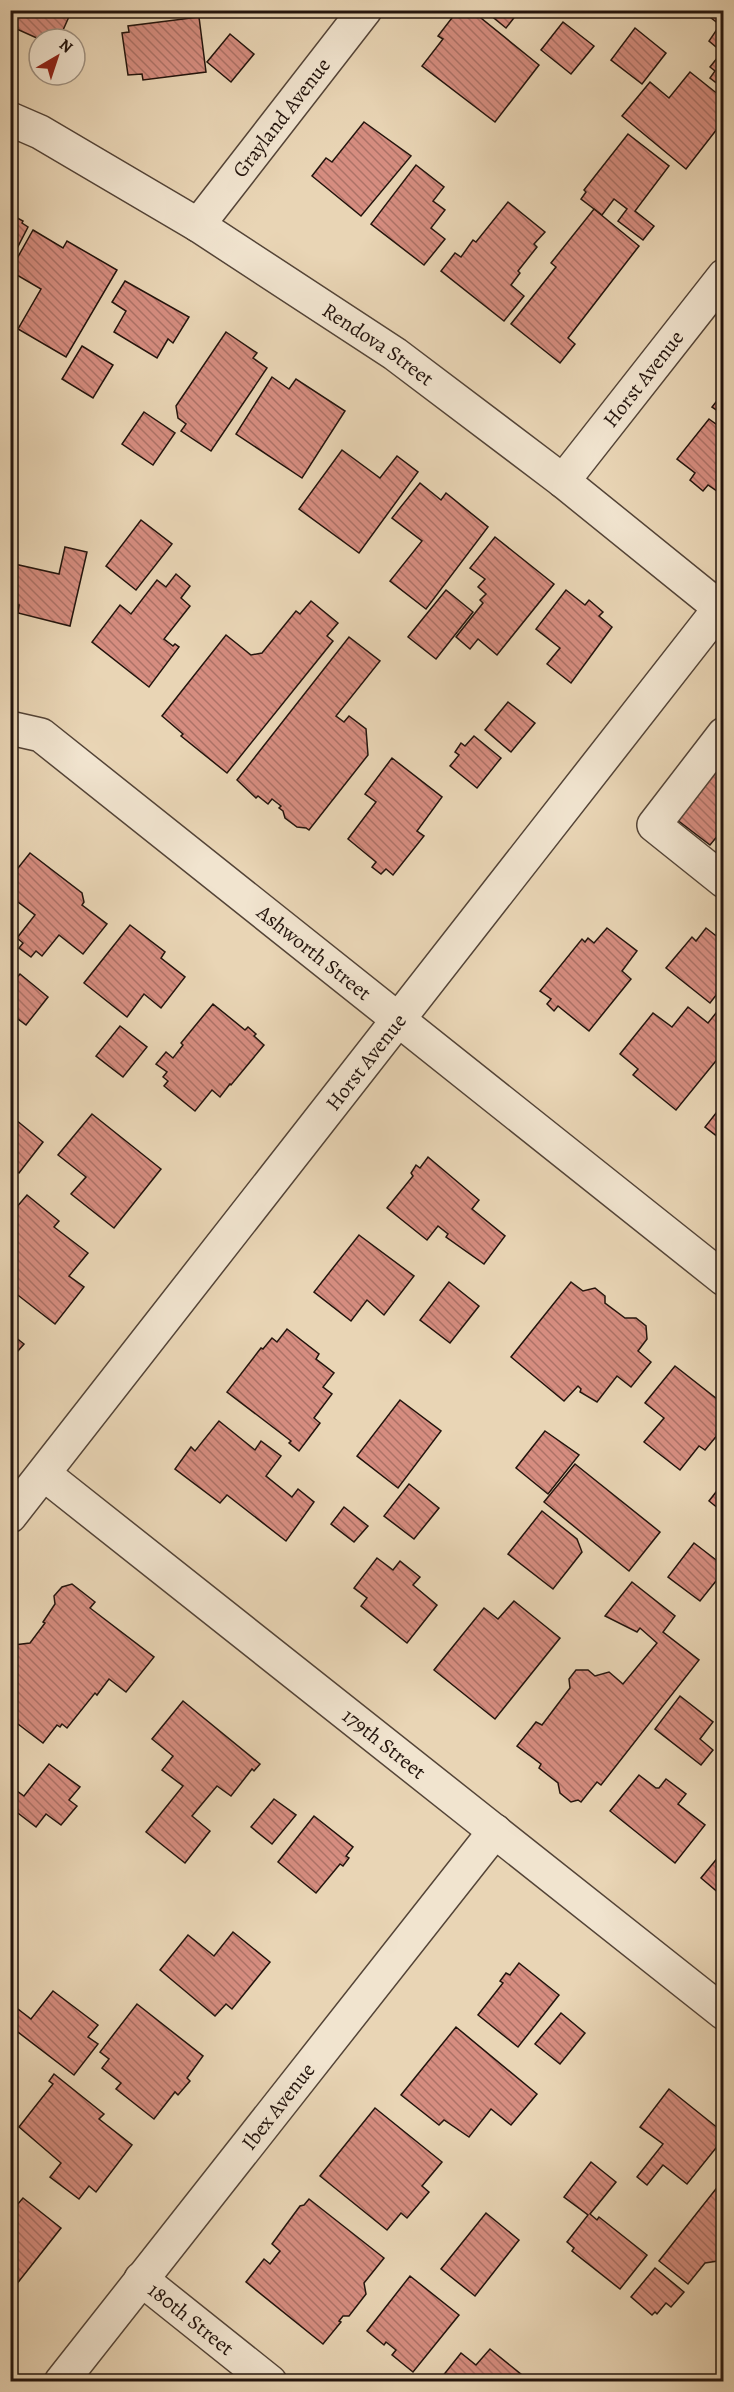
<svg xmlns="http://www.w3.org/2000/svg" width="734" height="2392" viewBox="0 0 734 2392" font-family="Alegreya,serif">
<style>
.building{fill:url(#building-back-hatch);stroke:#23140d;stroke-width:1.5}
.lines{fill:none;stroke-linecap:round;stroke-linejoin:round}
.minor-casing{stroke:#544437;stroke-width:36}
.minor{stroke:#f1e4cf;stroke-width:33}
.labels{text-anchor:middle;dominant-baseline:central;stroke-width:5;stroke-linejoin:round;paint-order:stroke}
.street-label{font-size:21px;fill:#23140d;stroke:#f1e4cf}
</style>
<defs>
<pattern id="building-back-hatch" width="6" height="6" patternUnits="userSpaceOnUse" patternTransform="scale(1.5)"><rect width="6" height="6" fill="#d68d80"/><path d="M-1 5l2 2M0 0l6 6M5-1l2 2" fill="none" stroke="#ad7267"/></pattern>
</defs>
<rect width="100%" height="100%" fill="#e9d5b5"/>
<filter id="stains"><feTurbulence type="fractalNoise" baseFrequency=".00333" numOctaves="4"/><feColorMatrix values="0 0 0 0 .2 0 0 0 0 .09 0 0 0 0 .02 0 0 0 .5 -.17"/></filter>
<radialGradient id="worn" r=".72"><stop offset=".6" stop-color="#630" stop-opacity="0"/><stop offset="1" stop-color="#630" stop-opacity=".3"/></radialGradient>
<g class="building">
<path d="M10,10H72L59,39H39L10,26Z"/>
<path d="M458,10H471L539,65L495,122L422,66L443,39L438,36Z"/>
<path d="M484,10H520L506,28Z"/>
<path d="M701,10H724L723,88L710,78L715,71L710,67L722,52L709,41L720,25Z"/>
<path d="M199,17L206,72L143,80L142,74L128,75L122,33L129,32L128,26Z"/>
<path d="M563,22L594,46L571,74L541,50Z"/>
<path d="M635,28L666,53L642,84L611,60Z"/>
<path d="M230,34L254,54L231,82L207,62Z"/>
<path d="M690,72L724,99V120L686,169L622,116L650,82L669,98Z"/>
<path d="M364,122L411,156L361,216L312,176L326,158L332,162Z"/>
<path d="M628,134L669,166L635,211L654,226L643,240L618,221L627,209L614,199L602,215L581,199L586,192L584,190Z"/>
<path d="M416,165L444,187L433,201L445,210L431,228L445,239L424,265L371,224Z"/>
<path d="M508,202L545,232L534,244L537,247L518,271L520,273L511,285L524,296L504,321L441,271L455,253L461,257L473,240L476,242Z"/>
<path d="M594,209L639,246L568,338L575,344L560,363L511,324L556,267L551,263Z"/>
<path d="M10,214L23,221L22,223L28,227L10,262Z"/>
<path d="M33,230L63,248L67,241L117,270L66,357L18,329L41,289L10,271Z"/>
<path d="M125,281L189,317L173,343L168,339L157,358L114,332L126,311L112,302Z"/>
<path d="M226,332L257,353L253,358L267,368L211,451L181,431L186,424L178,418L176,406Z"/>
<path d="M82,346L113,365L93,398L62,379Z"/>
<path d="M272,377L289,389L296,379L345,411L302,478L236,434Z"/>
<path d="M724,392V415L712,407Z"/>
<path d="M144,412L175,433L153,465L122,444Z"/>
<path d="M709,419L724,430V502L718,498L721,494L708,485L703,491L690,480L695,473L677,459Z"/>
<path d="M342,450L380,478L397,456L418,472L359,553L299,509Z"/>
<path d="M420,483L441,500L446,493L488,527L426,609L390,581L422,541L392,518Z"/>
<path d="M141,520L172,544L136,590L106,566Z"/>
<path d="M495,537L554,584L497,655L478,639L470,649L456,637L483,603L480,600L486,594L478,587L485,579L470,568Z"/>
<path d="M65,547L87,552L70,626L18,613L19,605L10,603V563L59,574Z"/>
<path d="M176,574L190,586L181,598L190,606L164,639L173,646L175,644L179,647L149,687L92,642L120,605L131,614L157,580L166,587Z"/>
<path d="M446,590L473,612L436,659L408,637Z"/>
<path d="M566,590L585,605L589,600L603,612L599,616L612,627L571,683L547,664L560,648L536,629Z"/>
<path d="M311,601L338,623L327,636L333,641L227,773L181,736L183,734L162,716L226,635L251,655L262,653L296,611L300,614Z"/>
<path d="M349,637L380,661L336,716L344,722L349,716L366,729L368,755L309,830L306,828L297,827L285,818L283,811L279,808L281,806L272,799L268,804L258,796L256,798L237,780Z"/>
<path d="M508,702L535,723L511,752L485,730Z"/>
<path d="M474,736L501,758L477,788L450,766L459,755L455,752L461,743L465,746Z"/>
<path d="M392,758L442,797L417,831L424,836L393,875L386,869L381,874L372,867L376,862L348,839L376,802L365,794Z"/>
<path d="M724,760V828L710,845L676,819Z"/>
<path d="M30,853L82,893L84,902L82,905L107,924L83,954L59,935L42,956L36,951L31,957L19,948L23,943L17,938L35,915L10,896V878Z"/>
<path d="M130,925L165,952L161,958L185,977L161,1008L144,994L127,1017L84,983Z"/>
<path d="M607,928L637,951L622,971L631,979L589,1031L558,1006L554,1011L547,1004L551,999L540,991L582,939L585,942L588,938L594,943Z"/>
<path d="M706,928L724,942V956L720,960L724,962V985L710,1003L666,968L692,937L696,941Z"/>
<path d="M20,974L48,997L26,1025L10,1013V985Z"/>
<path d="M213,1004L245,1030L248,1027L256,1034L254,1036L264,1045L231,1085L230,1084L220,1097L212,1090L195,1111L164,1086L168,1081L163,1077L167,1072L156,1064L166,1052L173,1058L183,1045L181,1043Z"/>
<path d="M688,1007L708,1023L720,1008L724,1011V1051L676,1110L633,1075L638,1069L620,1054L653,1013L672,1027Z"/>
<path d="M120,1026L147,1047L123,1077L96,1056Z"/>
<path d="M724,1103V1154L717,1149L723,1141L705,1127Z"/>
<path d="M92,1114L161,1169L114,1228L71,1194L86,1177L58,1155Z"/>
<path d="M16,1120L43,1142L19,1173L10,1166V1128Z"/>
<path d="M428,1157L479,1200L472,1209L505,1236L484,1264L446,1237L448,1234L438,1226L427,1240L387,1208L413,1176L411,1173L416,1165L420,1168Z"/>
<path d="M27,1195L59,1221L54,1227L88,1253L69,1276L84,1287L55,1324L10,1289V1275L15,1270L10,1266V1254L13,1250L10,1248V1236L16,1230L10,1226V1215Z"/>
<path d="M359,1235L414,1276L384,1315L367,1300L351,1321L314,1292Z"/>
<path d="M449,1282L479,1306L450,1343L420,1320Z"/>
<path d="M571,1282L583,1291L595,1288L605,1296V1303L625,1318H636L646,1326L647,1339L638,1351L651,1362L631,1387L617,1376L597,1402L580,1392L581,1389L578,1386L564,1401L511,1357Z"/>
<path d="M287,1329L319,1354L316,1359L334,1373L323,1387L332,1394L314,1418L320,1423L299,1451L289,1443L291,1441L227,1392L261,1348L263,1349L272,1338L277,1342Z"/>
<path d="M10,1333L24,1344L10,1360Z"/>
<path d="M675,1366L722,1403L717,1410L724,1415V1427L705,1450L699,1446L680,1470L644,1442L664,1418L645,1403Z"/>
<path d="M400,1400L441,1431L398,1488L357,1456Z"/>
<path d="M219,1421L255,1450L261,1441L281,1456L266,1476L292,1497L298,1489L314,1502L286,1541L227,1495L220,1503L175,1469L191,1447L195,1451Z"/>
<path d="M545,1431L579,1455L548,1494L516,1468Z"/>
<path d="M575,1464L660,1532L629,1571L544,1502Z"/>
<path d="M724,1482V1513L709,1501Z"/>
<path d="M409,1484L439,1508L414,1539L384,1516Z"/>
<path d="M344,1507L368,1526L354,1542L331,1524Z"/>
<path d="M542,1511L577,1539L582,1552L553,1589L508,1554Z"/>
<path d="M694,1543L724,1566V1571L700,1601L668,1577Z"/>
<path d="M377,1558L393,1570L400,1561L420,1577L413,1585L437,1605L407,1643L361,1606L367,1598L354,1588Z"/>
<path d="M632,1582L675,1616L663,1632L699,1660L601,1785L597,1782L581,1802L578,1800L571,1802L560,1793L558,1783L539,1768L541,1764L517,1746L536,1722L542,1725L570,1688L569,1679L576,1670H588L595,1676L609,1672L623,1684L657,1643L640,1628L637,1632L605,1616Z"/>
<path d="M72,1584L95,1602L90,1608L154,1657L126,1692L109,1679L97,1695L95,1693L67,1728L62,1724L60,1727L57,1725L43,1743L10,1718V1654H14V1645L30,1643L45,1623L43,1622L55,1604L54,1596L62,1587Z"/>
<path d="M514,1601L560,1638L495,1719L434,1670L484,1608L498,1619Z"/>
<path d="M680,1696L713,1722L700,1739L713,1750L701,1765L655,1729Z"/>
<path d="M183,1701L260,1764L254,1771L252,1769L231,1796L217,1786L192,1816L210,1831L185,1863L146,1832L183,1786L162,1770L173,1756L152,1739Z"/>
<path d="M49,1764L80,1787L69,1800L77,1806L61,1825L46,1814L36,1827L10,1807V1786L24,1796Z"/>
<path d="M639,1775L656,1788H659L666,1779L686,1794L678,1804L705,1825L675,1863L610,1811Z"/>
<path d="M274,1799L296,1815L272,1844L251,1827Z"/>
<path d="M314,1816L353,1847L346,1856L349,1858L343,1866L340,1864L316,1893L278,1862Z"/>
<path d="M724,1850V1894L721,1892L720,1894L701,1878Z"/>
<path d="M233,1932L270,1962L232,2009L226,2004L215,2016L160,1970L188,1935L214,1956Z"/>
<path d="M519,1963L559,1995L518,2047L478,2015L503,1983L500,1981L506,1973L510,1975Z"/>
<path d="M53,1991L98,2025L88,2037L98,2044L74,2075L10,2026V2003L31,2019Z"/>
<path d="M137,2004L203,2056L187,2078L190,2081L178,2095L175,2092L154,2119L116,2089L121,2083L102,2068L109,2059L100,2052Z"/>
<path d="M561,2013L585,2033L560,2064L535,2044Z"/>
<path d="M456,2027L537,2094L511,2125L491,2109L469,2137L444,2120L439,2125L401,2095Z"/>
<path d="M54,2074L104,2114L99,2119L132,2145L96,2192L89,2186L79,2199L50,2177L61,2163L19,2127L53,2084L49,2081Z"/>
<path d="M669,2089L724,2133V2138L687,2184L663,2165L647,2185L637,2177L663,2144L640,2127Z"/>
<path d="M375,2108L442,2162L422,2186L429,2192L407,2218L401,2213L387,2230L320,2176Z"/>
<path d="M591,2162L616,2182L590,2214L597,2220L599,2217L647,2255L620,2289L572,2251L574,2248L567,2242L588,2215L564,2197Z"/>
<path d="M719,2185L724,2189V2260L705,2263L688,2284L659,2261Z"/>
<path d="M23,2198L61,2228L12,2290L10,2213Z"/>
<path d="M309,2199L384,2258L364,2283L366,2294L349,2316H343L339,2321L341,2322L323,2344L246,2282L264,2259L270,2264L280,2251L272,2244L300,2206L304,2205Z"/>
<path d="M486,2213L519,2240L475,2296L441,2269Z"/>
<path d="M655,2268L684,2292L671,2307L666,2303L657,2314L655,2312L652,2315L631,2297Z"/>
<path d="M410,2276L459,2315L413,2372L392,2355L396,2350L386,2342L384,2345L367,2331Z"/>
<path d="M490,2349L522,2375L517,2382H438L461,2353L476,2365Z"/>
</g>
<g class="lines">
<g class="minor-casing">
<g id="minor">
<path id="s1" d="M10,119L40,132L198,225L395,354L563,481L720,608L10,1516"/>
<path id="s2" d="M198,225L365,10"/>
<path id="s3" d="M563,481L724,276"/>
<path id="s4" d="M10,728L41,735L724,1279"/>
<path d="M724,734L654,825L724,881"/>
<path id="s5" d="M44,1474L724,2013"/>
<path id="s6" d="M141,2279L270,2382"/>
<path id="s7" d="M61,2382L495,1831"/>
</g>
</g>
<use href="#minor" class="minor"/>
</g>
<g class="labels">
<g class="street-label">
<text stroke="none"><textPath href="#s2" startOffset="136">Grayland Avenue</textPath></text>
<text stroke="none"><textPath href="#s1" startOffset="432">Rendova Street</textPath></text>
<text stroke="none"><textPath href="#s3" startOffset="130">Horst Avenue</textPath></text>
<text stroke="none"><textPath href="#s4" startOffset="381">Ashworth Street</textPath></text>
<text transform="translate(366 1062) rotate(-52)">Horst Avenue</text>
<text stroke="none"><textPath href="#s5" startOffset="434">179th Street</textPath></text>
<text stroke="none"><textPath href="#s7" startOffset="351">Ibex Avenue</textPath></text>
<text stroke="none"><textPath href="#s6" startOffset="64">180th Street</textPath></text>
</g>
</g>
<rect width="734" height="2392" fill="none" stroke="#e9d5b5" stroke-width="36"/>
<rect x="12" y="12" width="710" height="2368" fill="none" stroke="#23140d" stroke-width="3"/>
<rect x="18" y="18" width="698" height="2356" fill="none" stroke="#23140d" stroke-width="1.5"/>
<g transform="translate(57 57) rotate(39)"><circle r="28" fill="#f1e4cf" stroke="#9f9181" stroke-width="1.5"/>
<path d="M0-4.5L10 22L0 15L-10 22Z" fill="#8f2418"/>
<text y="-9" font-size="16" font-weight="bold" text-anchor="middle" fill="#23140d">N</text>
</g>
<rect width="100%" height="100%" filter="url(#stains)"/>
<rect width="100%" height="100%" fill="url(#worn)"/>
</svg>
